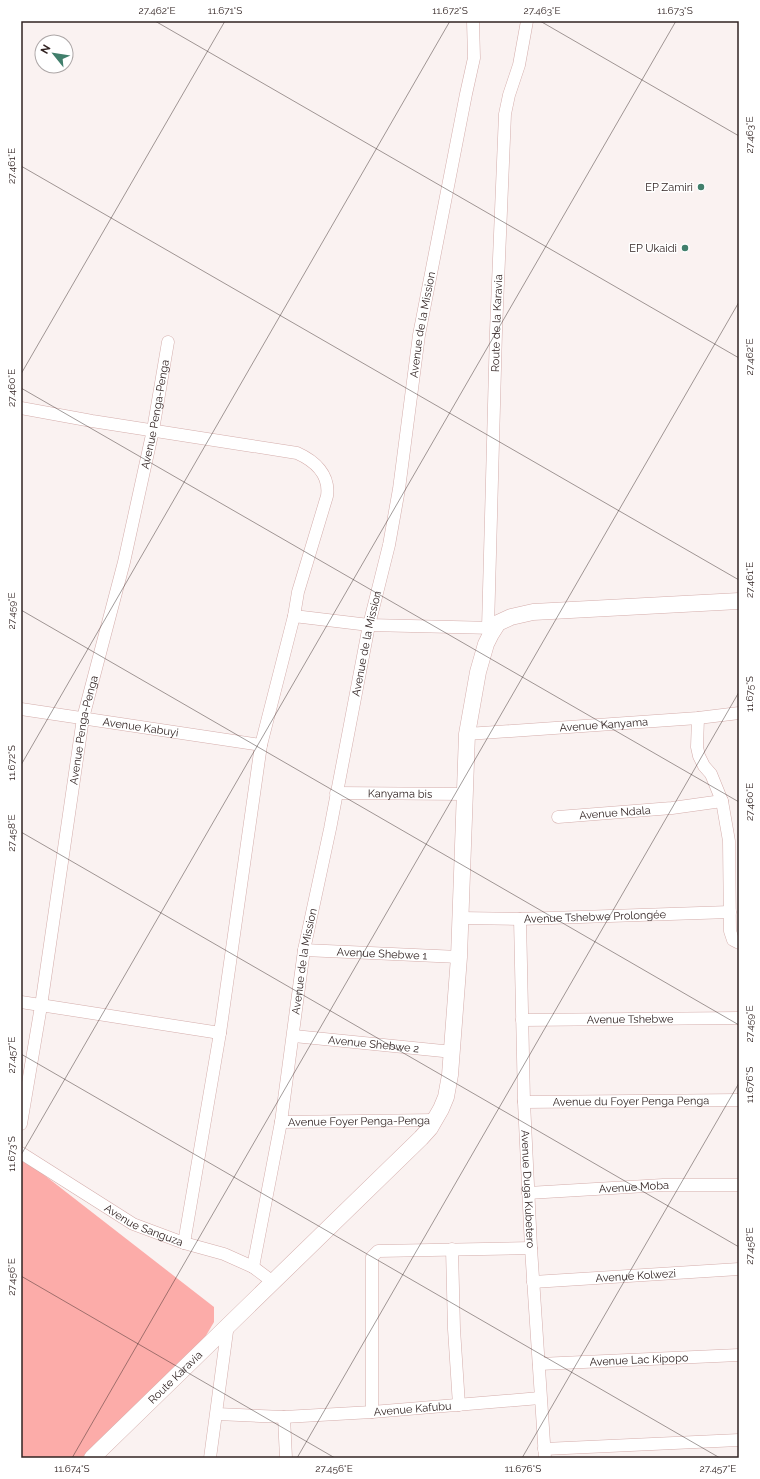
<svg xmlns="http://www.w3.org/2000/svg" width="760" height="1479" viewBox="0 0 760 1479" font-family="Raleway,sans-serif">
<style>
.green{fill:#fcaca9}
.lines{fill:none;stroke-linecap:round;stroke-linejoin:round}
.street-casing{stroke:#d4adab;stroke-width:13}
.secondary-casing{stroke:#d4adab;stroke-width:17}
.street{stroke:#fff;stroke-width:12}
.secondary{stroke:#fff;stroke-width:16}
.ticks{fill:none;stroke:#312322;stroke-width:1;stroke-opacity:0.45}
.poi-dot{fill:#417f6c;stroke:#fff;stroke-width:1.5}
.labels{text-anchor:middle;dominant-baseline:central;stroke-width:3;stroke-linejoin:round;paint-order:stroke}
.poi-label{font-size:11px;fill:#312322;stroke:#fff;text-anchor:end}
.street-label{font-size:11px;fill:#312322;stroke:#fff}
.neatline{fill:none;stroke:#312322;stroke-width:1.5}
.ticks-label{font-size:10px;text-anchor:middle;fill:#312322}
</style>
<rect width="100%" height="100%" fill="#faf2f1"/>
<path class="green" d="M21,1157L214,1307V1322L204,1339L82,1458H21Z"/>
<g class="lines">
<g class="street-casing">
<g id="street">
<path d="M21,408L92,421L297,453C315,461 330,475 327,496L298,592L294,616L261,745L220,1033L184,1243"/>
<path d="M294,616L369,625L494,628"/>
<path id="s1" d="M488,628L496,331L505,114L509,95L519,65L527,21"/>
<path id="s2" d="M21,709L261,745"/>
<path d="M698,718L697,747L699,756L704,766L711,774L722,801L729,841L730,931L733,940L739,943"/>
<path id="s3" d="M467,734L698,718L739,713"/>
<path id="s4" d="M336,793L465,794"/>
<path id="s5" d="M558,817L672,808L722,801"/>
<path id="s6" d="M460,918L520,919L730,912"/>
<path id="s7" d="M520,919L524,1102L531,1248L545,1458"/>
<path id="s8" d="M304,950L459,957"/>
<path d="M21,1002L220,1033"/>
<path id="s9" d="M522,1020L739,1018"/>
<path id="s10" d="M294,1036L453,1052"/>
<path id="s11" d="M524,1102L739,1100"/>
<path id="s12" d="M281,1122L436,1120"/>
<path id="s13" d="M21,1124L41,1006L83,718L124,562L153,430L168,342"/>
<path id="s14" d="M21,1153L133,1224L184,1243L224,1254L253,1267L273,1282"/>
<path id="s15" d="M528,1193L663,1185H739"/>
<path d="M452,1249L454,1329L459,1405"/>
<path id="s16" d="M253,1267L281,1122L304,950L330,829L369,625L389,545L399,489L419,335L466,94L474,58L473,21"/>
<path id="s17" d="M533,1282L739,1269"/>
<path id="s18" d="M539,1364L739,1355"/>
<path d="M372,1412V1257L378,1251L531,1248"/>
<path id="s19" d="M217,1414L284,1417L372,1412L540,1398"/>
<path d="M284,1417L286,1458"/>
<path d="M544,1449L739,1440"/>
<path d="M210,1458L228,1324"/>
</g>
</g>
<g class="secondary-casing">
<g id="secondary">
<path id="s20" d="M92,1458L421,1138L430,1128L441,1109L446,1097L450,1075L459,957L467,734L478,672L486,644L491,634L498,623L511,617L533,612L739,601"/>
</g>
</g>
<use href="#street" class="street"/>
<use href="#secondary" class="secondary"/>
</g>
<path class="ticks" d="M155,21L739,358M540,21L739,136M21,166L739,580M21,374L225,21M21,388L739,802M21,610L739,1025M21,765L450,21M21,832L739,1247M21,1054L720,1458M21,1155L676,21M21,1276L335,1458M72,1458L739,302M297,1458L739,692M522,1458L739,1083"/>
<g class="poi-dot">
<circle cx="701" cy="187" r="4"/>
<circle cx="685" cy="248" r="4"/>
</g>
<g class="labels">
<g class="poi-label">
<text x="693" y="187">EP Zamiri</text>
<text x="677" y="248">EP Ukaidi</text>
</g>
<g class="street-label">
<text stroke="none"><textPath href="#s1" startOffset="305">Route de la Karavia</textPath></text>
<text stroke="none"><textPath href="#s16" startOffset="958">Avenue de la Mission</textPath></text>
<text stroke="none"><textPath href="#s13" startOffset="723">Avenue Penga-Penga</textPath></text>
<text stroke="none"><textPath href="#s16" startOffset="634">Avenue de la Mission</textPath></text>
<text stroke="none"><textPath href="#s3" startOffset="137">Avenue Kanyama</textPath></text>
<text stroke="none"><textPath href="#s2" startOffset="121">Avenue Kabuyi</textPath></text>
<text stroke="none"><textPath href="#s13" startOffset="399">Avenue Penga-Penga</textPath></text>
<text stroke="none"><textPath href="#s4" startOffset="64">Kanyama bis</textPath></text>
<text stroke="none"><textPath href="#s5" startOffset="57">Avenue Ndala</textPath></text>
<text stroke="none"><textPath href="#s6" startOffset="135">Avenue Tshebwe Prolongée</textPath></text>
<text stroke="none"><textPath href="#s8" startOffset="78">Avenue Shebwe 1</textPath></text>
<text stroke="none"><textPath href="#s16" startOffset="310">Avenue de la Mission</textPath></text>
<text stroke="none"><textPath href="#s9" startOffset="108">Avenue Tshebwe</textPath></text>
<text stroke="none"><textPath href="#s10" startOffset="80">Avenue Shebwe 2</textPath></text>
<text stroke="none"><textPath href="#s11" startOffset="107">Avenue du Foyer Penga Penga</textPath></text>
<text stroke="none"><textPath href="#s12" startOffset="78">Avenue Foyer Penga-Penga</textPath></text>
<text stroke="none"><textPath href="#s15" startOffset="106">Avenue Moba</textPath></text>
<text stroke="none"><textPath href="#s7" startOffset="270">Avenue Duga Kubetero</textPath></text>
<text stroke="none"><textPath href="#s14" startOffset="143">Avenue Sanguza</textPath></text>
<text stroke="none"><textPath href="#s17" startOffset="103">Avenue Kolwezi</textPath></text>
<text stroke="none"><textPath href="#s18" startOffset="100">Avenue Lac Kipopo</textPath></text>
<text stroke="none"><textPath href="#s20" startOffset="116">Route Karavia</textPath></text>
<text stroke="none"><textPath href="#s19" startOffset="196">Avenue Kafubu</textPath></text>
</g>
</g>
<rect width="760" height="1479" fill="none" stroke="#ffffff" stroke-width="44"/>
<g transform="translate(54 54) rotate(300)"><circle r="19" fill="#ffffff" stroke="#ada7a7"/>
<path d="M0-3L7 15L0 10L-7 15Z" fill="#417f6c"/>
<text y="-6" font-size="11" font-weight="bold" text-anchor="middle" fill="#312322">N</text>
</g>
<rect x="22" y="22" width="716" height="1435" class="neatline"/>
<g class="ticks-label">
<text x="157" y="14">27.462°E</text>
<text x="225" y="14">11.671°S</text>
<text x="450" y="14">11.672°S</text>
<text x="542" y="14">27.463°E</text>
<text x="675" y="14">11.673°S</text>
<text transform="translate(749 135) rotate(-90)" y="4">27.463°E</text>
<text transform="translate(11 166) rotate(-90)" y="4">27.461°E</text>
<text transform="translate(749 357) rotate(-90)" y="4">27.462°E</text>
<text transform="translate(11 388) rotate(-90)" y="4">27.460°E</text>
<text transform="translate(749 580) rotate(-90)" y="4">27.461°E</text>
<text transform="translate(11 611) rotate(-90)" y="4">27.459°E</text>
<text transform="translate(749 694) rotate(-90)" y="4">11.675°S</text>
<text transform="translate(11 763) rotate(-90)" y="4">11.672°S</text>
<text transform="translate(749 802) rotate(-90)" y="4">27.460°E</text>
<text transform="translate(11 833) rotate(-90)" y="4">27.458°E</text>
<text transform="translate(749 1024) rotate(-90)" y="4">27.459°E</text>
<text transform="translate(11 1055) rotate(-90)" y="4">27.457°E</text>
<text transform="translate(749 1085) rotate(-90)" y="4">11.676°S</text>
<text transform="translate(11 1154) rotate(-90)" y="4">11.673°S</text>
<text transform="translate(749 1246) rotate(-90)" y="4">27.458°E</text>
<text transform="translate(11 1277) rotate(-90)" y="4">27.456°E</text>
<text x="72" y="1472">11.674°S</text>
<text x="334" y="1472">27.456°E</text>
<text x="523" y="1472">11.676°S</text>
<text x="718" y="1472">27.457°E</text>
</g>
</svg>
